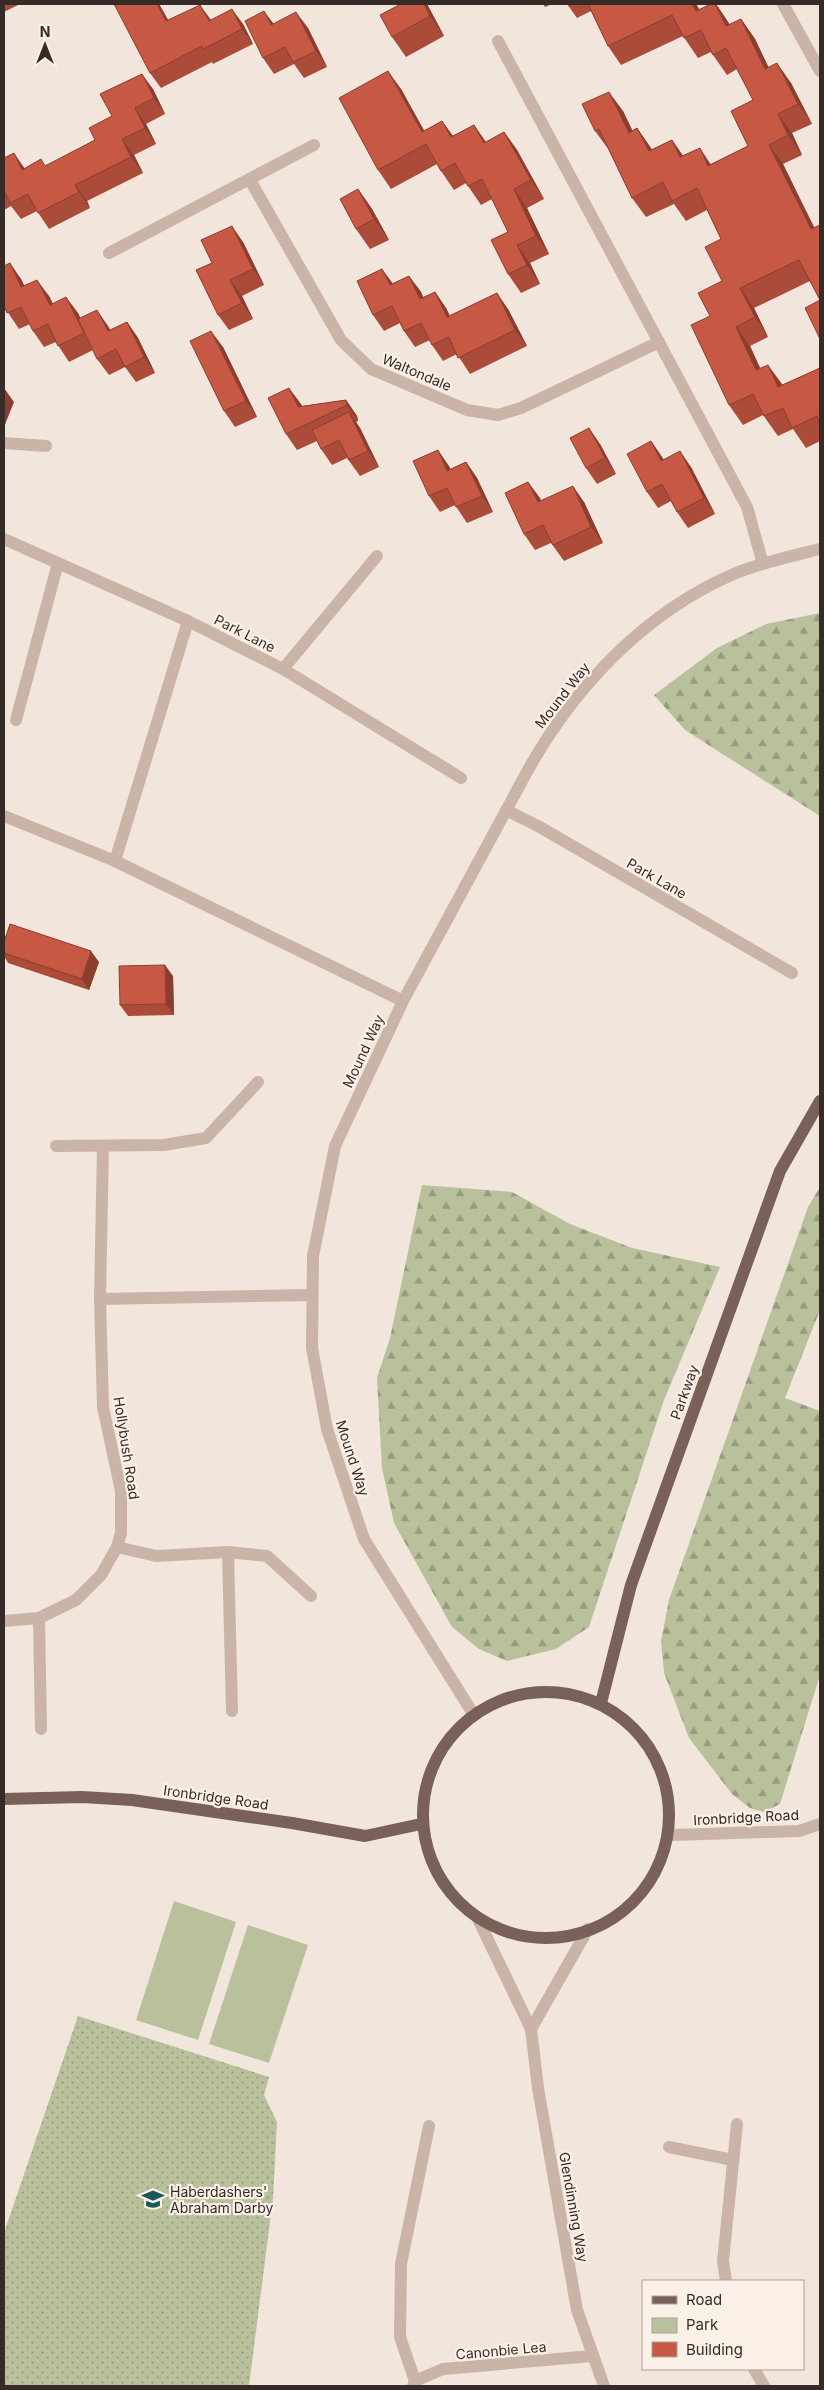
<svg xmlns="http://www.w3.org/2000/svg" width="824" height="2390" viewBox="0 0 824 2390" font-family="Inter,sans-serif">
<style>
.green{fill:url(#green-dots)}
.forest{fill:url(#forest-firs)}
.pitch{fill:#b8c19b}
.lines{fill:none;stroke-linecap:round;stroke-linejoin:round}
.minor{stroke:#cab4a7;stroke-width:12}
.major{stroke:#796058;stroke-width:12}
.wall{fill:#ab4c3a}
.shaded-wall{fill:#8b3e30}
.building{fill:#c75844;stroke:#8b3e30}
.labels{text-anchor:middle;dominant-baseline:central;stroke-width:4.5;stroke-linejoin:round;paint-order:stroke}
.street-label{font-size:14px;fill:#362b27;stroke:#faf0e7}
.poi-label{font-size:14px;fill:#362b27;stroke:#faf0e7;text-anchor:start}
</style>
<defs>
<pattern id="green-dots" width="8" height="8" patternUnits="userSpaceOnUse" patternTransform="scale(1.25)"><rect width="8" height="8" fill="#b8c19b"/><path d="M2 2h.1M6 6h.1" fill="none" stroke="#969d7e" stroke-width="1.8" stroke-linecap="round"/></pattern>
<pattern id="forest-firs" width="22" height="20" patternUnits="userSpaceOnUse" patternTransform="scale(1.25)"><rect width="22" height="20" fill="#b8c19b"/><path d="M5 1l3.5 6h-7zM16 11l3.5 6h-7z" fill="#969d7e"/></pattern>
</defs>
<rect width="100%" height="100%" fill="#f2e5db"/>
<path class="green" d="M78,2016L269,2077L264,2095L277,2122L273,2198L249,2386H4V2233Z"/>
<g class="forest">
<path d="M820,613V816L685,730L654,695L717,648L766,624Z"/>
<path d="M422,1185L512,1192L570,1224L632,1248L720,1267L664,1400L589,1627L556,1649L507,1661L479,1649L452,1627L394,1523L382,1468L377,1378L390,1338Z"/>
<path d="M820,1187V1310L785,1398L820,1411V1675L780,1804L764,1812L750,1808L732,1794L689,1738L664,1673L661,1641L669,1600L808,1207Z"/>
</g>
<g class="pitch">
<path d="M174,1901L236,1922L198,2040L136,2020Z"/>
<path d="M248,1925L308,1945L269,2063L209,2044Z"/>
</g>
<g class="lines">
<g class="minor">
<path d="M783,4L820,71"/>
<path d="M498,41L747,507L763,564"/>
<path d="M250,180L341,340L371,369L467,410L498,415L521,408L659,342"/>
<path d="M109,253L314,145"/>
<path d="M4,443L46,446"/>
<path d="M4,539L188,621L283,669L461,778"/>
<path d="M283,669L377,556"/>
<path d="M16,720L58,563"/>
<path d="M506,810L538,826L792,973"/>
<path d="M4,816L115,861L403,1001"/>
<path d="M115,861L188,621"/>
<path d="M56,1146L164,1145L206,1138L258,1082"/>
<path d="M100,1299L311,1295"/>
<path d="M117,1547L156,1556L228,1552L267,1556L311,1596"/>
<path d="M228,1552L232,1711"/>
<path d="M39,1618L41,1729"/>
<path d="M4,1621L39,1618L76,1600L101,1575L117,1547L121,1533V1491L103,1407L100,1299L103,1146"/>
<path d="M472,1712L364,1539L327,1429L312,1348L313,1256L335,1146L403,1001L528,770C575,686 646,611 736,573C763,562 792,556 820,549"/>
<path d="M672,1835L799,1831L820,1824"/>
<path d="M477,1917L531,2029L538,2088L577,2310L604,2386"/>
<path d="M531,2029L588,1929"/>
<path d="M669,2147L733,2160"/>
<path d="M726,2281L723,2261L737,2124"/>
<path d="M754,2369L764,2386"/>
<path d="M415,2381L443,2369L592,2356"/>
<path d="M413,2386L415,2381L400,2337L401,2264L429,2126"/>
</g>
<g class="major">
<circle cx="546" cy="1815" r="123"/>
<path d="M601,1703L631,1585L780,1171L820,1101"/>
<path d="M4,1799L82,1797L132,1800L292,1823L365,1836L421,1824"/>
</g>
</g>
<g class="wall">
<path d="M4,4H20L4,12Z"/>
<path d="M159,4L168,20H211L243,24L253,44L213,64L212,62L161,88L150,73Z"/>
<path d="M427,4L444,36L406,57L392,37Z"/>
<path d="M543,4H552L545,7Z"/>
<path d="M567,4H696L699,10L716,4L730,25L741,19L755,39L768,67L791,83L812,124L792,133L802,155L783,164L793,185L820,300L810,281L754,308L768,337L750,346L760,368L782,385L820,368V441L806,448L793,429L778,436L763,415L743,425L729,405L710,316L722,281L721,239L707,210L686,221L674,204L646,217L632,198L609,150L595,131L623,111L632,131L637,128L652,150L672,140L683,156L711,164L748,146L753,100L737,69L727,75L711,52L698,58L683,36L621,65L608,46L591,11L577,18Z"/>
<path d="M274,24L308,28L327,67L304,78L294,64L274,74L263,58Z"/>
<path d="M153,89L165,114L146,124L156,144L134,155L143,173L87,201L90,208L49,229L37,211L21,219L11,206L4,210V158L24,168L46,166L95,140L112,116Z"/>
<path d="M401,89L424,131L442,121L453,136L474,125L486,142L504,132L517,150L544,199L527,208L549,254L530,263L540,284L521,293L508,274V232L492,199L481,205L466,183L454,190L441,171L437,164L391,189L378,170Z"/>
<path d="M358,189L372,209L389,240L370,249L356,229Z"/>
<path d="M243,242L264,285L242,296L253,319L229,330L218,315L212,263Z"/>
<path d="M4,266L21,279L24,286L49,296L53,304L78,313L80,318L108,326L110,330L127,322L138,338L155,373L136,382L125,367L109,375L97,359L93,350L69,362L56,342L44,347L33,331L30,324L19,329L5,308L4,309Z"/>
<path d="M409,276L421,292L423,298L435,292L446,308L450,316L508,309L527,346L470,374L457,354L443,361L432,345L430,340L415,347L404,331L400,323L384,331L373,315L393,284Z"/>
<path d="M223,347L257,417L235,427L224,411Z"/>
<path d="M346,400L357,416L358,421L356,422L360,428L379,467L360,476L347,458L332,465L321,449L317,441L297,450L286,434L301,404L302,406Z"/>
<path d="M651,441L664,460L691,467L715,514L688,528L677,512L671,501L658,508L647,492Z"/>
<path d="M600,444L616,474L597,484L586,468Z"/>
<path d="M466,462L477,478L493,512L467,523L455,505L440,512L429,496L449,466L450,469Z"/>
<path d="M528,482L541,501L584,502L603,543L564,561L551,543L535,550L524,534Z"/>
<path d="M4,942L99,962L89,990L8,963L4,956Z"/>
<path d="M173,976L174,1015L128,1016L120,1005Z"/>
</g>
<g class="shaded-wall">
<path d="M157,4H159L177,36L166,21Z"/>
<path d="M424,4H427L444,36L430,16Z"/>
<path d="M692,4H696L698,7L710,31L696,11Z"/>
<path d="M716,4L728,22L740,46L726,26Z"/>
<path d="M200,5L211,20L219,36L209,21Z"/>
<path d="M232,9L243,24L253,44L242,29Z"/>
<path d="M264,11L276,27L271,25Z"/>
<path d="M296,12L308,28L327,67L316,51Z"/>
<path d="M741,19L755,39L779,89L765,69Z"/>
<path d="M777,63L791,83L812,124L798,104Z"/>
<path d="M388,71L401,89L435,150L422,132Z"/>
<path d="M142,74L153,89L165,114L154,98Z"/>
<path d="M609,92L623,111L643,152L629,133Z"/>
<path d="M135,108L146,124L156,144L145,128Z"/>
<path d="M778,114L792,133L802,155L788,135Z"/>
<path d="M442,121L455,139L451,137Z"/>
<path d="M474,125L487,144L484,143Z"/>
<path d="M637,128L651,148L662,171L649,151Z"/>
<path d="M504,132L517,150L544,199L531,180Z"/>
<path d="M122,139L134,155L143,173L131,157Z"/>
<path d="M672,140L686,160L680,157Z"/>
<path d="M769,145L783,164L820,239L811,229Z"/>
<path d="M700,148L713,168L708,166Z"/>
<path d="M14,153L25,169L22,170Z"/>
<path d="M75,185L87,201L90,208L79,192Z"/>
<path d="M358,189L372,209L389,240L374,219Z"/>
<path d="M514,189L527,208L549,254L536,236Z"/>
<path d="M232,226L243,242L264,285L253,269Z"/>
<path d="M517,245L530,263L540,284L527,265Z"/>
<path d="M10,263L21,279L33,303L21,287Z"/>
<path d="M382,269L394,285H390Z"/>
<path d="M409,276L421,292L431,315L420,299Z"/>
<path d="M37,280L49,296L61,321L50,305Z"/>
<path d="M230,280L242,296L253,319L242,303Z"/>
<path d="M740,288L754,308L768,337L755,317Z"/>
<path d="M435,292L446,308L458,333L447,317Z"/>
<path d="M497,293L508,309L527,346L515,330Z"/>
<path d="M66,297L78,313L95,349L84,333Z"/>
<path d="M97,310L108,326L119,347L108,331Z"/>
<path d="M127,322L138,338L155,373L144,357Z"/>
<path d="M736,327L750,346L770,390L756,370Z"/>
<path d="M211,331L223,347L257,417L246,401Z"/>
<path d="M768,365L782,384L792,406L778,387Z"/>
<path d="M4,388L14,402L4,427Z"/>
<path d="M289,388L301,404L310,423L298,407Z"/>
<path d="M346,400L357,416L358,421L347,405Z"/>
<path d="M349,412L360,428L379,467L368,451Z"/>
<path d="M589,428L600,444L616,474L605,458Z"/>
<path d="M651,441L662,457L673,477L661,461Z"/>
<path d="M438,450L449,466L458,486L447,471Z"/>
<path d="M680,451L691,467L715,514L704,498Z"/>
<path d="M466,462L477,478L493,512L482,496Z"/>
<path d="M528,482L540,498L549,518L538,502Z"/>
<path d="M573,486L584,502L603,543L591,527Z"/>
<path d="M91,951L99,962L89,990L82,979Z"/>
<path d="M165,965L173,976L174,1015L166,1004Z"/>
</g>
<g class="building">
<path d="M114,4H157L166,21L200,5L209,21L232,9L242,29L203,49L202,46L150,73Z"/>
<path d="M398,4H424L430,16L392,37L380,15L399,5Z"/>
<path d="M588,4H692L696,11L711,4H715L726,26L741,19L765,69L777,63L798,104L778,114L788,135L769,145L811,229L820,225V339L805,308L820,300L799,260L740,288L755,317L736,327L756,370L768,365L778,387L820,368V424L817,416L792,428L783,408L764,416L753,394L729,405L691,325L710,316L698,293L722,281L705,247L721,239L697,188L672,201L663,182L632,198L599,129L595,131L582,104L609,92L629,133L637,128L649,151L672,140L680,157L700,148L708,166L748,146L731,111L753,100L726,48L713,55L701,30L684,38L672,15L608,46Z"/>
<path d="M264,11L271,25L296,12L316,51L293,62L285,47L263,58L245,21Z"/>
<path d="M388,71L422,132L442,121L451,137L474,125L484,143L504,132L531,180L514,189L536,236L517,245L527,265L508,274L491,240L508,232L482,179L468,186L455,163L441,171L426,144L378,170L339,98Z"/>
<path d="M142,74L154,98L135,108L145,128L122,139L131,157L75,185L79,192L38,213L28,194L10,203L4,191V158L14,153L22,170L41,159L45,166L95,140L89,128L112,116L100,94Z"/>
<path d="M358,189L374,219L356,229L340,199Z"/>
<path d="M232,226L253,269L230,280L242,303L218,315L196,270L212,263L201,240Z"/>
<path d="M10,263L21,287L37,280L50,305L66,297L84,333L58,346L48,324L33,331L21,307L7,313L4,306V266Z"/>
<path d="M382,269L390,285L409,276L420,299L435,292L447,317L497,293L515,330L458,358L449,337L432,345L421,323L404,331L392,306L373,315L357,281Z"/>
<path d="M97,310L108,331L127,322L144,357L125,367L116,349L97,359L78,319Z"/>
<path d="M211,331L246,401L224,411L190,341Z"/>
<path d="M289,388L298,407L346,400L347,405L286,434L268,398Z"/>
<path d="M349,412L368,451L349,460L339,440L321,449L312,430Z"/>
<path d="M589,428L605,458L586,468L570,438Z"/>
<path d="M651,441L661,461L680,451L704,498L677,512L662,484L647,492L627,454Z"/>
<path d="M438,450L447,471L466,462L482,496L456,507L447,488L429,496L413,461Z"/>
<path d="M528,482L538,502L573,486L591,527L553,545L543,525L524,534L505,493Z"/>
<path d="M10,924L91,951L82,979L4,953V942Z"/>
<path d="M165,965L166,1004L120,1005L119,966Z"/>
</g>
<defs>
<g id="school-bare" transform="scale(1.725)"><path d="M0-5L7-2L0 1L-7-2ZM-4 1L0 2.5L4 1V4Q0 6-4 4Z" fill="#1c5857" stroke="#faf0e7" stroke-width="2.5" paint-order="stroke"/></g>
</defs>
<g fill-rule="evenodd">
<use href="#school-bare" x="153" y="2199"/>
</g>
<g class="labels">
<g class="street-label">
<text transform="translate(417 372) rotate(23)">Waltondale</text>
<text transform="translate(245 633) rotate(27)">Park Lane</text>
<text transform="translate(562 695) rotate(-52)">Mound Way</text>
<text transform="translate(657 878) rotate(30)">Park Lane</text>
<text transform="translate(363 1051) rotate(-65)">Mound Way</text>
<text transform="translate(684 1392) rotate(-70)">Parkway</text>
<text transform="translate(127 1448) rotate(81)">Hollybush Road</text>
<text transform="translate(353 1458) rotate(72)">Mound Way</text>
<text transform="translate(216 1797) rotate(8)">Ironbridge Road</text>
<text transform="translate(746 1817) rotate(-3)">Ironbridge Road</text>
<text transform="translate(574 2207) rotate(80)">Glendinning Way</text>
<text transform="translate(501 2350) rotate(-5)">Canonbie Lea</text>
</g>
<g class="poi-label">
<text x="170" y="2191">Haberdashers'<tspan x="170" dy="16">Abraham Darby</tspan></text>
</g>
</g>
<rect width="824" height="2390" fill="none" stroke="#362b27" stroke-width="10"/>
<rect x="642" y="2280" width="162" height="90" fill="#faf0e7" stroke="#aca19a"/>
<rect x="652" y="2296" width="25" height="8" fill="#796058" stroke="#aca19a"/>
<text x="686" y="2305" font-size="15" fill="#362b27">Road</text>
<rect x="652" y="2318" width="25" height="15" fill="#b8c19b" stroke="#aca19a"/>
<text x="686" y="2330" font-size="15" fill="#362b27">Park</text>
<rect x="652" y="2342" width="25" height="15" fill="#c75844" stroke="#aca19a"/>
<text x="686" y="2355" font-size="15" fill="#362b27">Building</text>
<g transform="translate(45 45)" stroke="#faf0e7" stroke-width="4" paint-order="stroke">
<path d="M0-4L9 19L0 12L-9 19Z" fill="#362b27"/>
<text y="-8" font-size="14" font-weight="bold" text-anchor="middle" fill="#362b27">N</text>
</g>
</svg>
